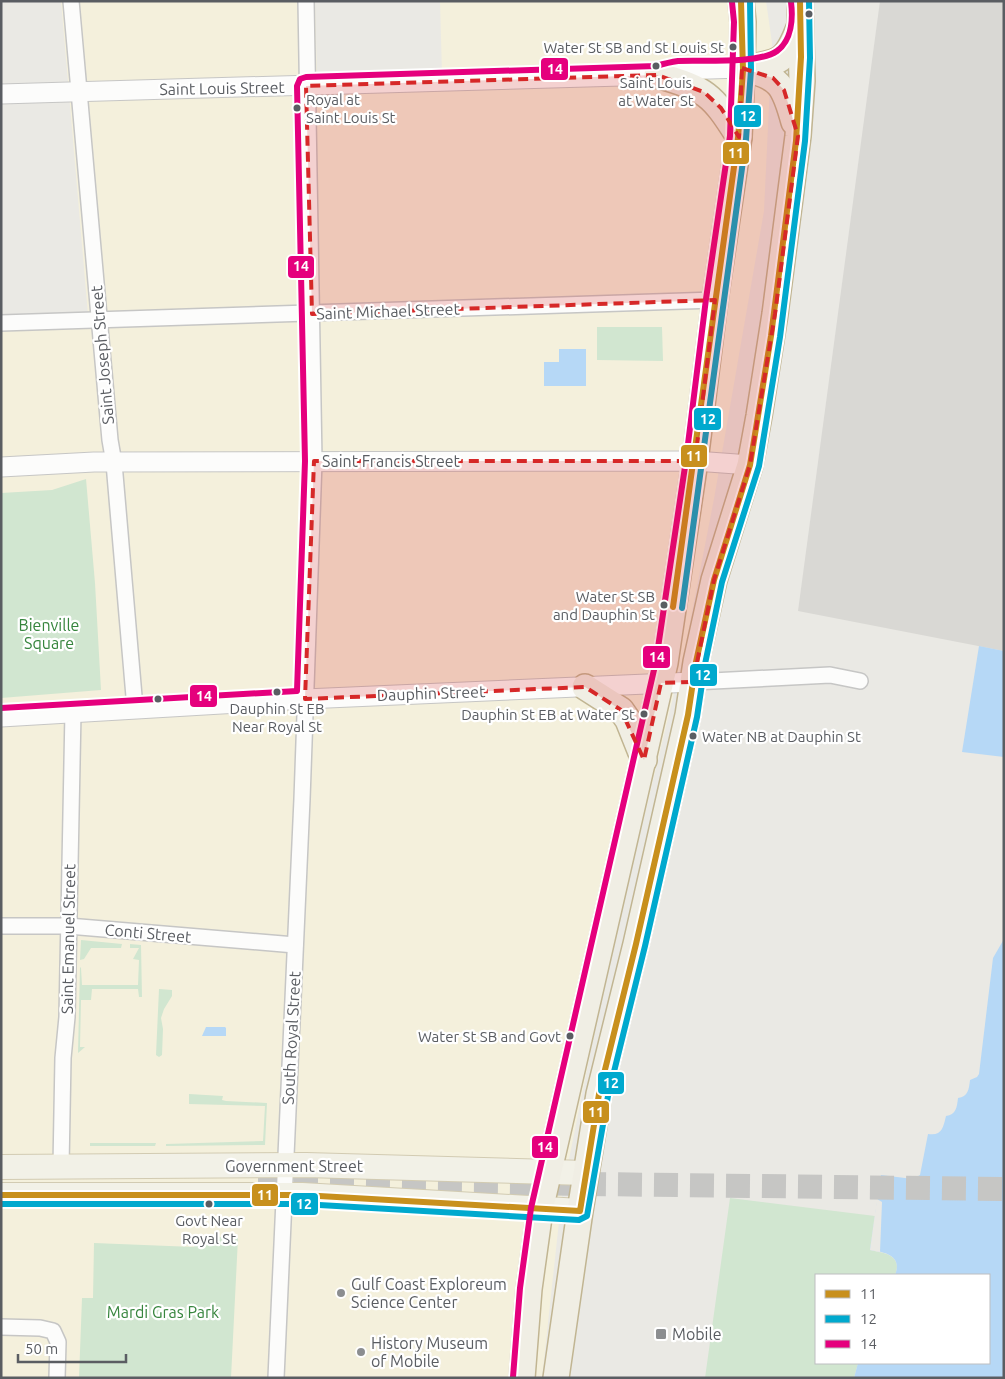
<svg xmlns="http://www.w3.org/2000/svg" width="1005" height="1379" viewBox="0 0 1005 1379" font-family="Ubuntu,sans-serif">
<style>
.commercial{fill:#f4f0dc}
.industrial{fill:#d9d8d4}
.green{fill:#d1e6d0}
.water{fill:#b6d8f6}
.pier{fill:#eae9e4}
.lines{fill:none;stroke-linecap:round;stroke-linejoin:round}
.primary-tunnel{stroke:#c6c6c4;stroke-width:24;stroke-dasharray:24 12;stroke-linecap:butt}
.minor-casing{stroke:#c6c6c5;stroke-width:18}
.tertiary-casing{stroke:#c6c6c5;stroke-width:21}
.primary-casing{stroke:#d2cbb2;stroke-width:26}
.trunk-casing{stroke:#c1b592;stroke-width:28}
.minor{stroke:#fcfcfb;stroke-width:15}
.tertiary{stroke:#fcfcfb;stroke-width:19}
.primary{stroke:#f2f1e7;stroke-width:24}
.trunk{stroke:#f0eee4;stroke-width:25}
.bus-1-casing{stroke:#fff;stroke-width:10}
.bus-2-casing{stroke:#fff;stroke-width:10}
.bus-3-casing{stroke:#fff;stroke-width:10}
.bus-1{stroke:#c8901d;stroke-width:6}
.bus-2{stroke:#00a9ce;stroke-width:6}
.bus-3{stroke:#e5007d;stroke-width:6}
.marked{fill:#d62828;fill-opacity:0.2;stroke:#d62828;stroke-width:4;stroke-dasharray:10 6;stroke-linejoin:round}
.bus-dot{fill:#5a5d62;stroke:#fff;stroke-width:2}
.poi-dot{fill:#8c8e90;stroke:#fff;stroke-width:2}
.labels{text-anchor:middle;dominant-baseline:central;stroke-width:4.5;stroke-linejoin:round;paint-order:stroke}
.bus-label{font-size:15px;fill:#5a5d62;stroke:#fff;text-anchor:end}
.street-label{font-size:16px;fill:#5a5d62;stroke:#fff}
.park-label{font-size:16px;fill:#36853d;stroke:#fff}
.poi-label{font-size:16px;fill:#5a5d62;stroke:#fff;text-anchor:start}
.line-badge{stroke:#fff;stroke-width:2}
.badge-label{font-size:14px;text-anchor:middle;font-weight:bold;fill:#fff}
</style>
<rect width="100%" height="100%" fill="#eae9e4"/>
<path class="commercial" d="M61,1H315L317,76L442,74L440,1H766L772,43L764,211L714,499L685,648L606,975L562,1194L542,1378H1V317L88,315Z"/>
<path class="industrial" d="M880,1H1004V651L798,611Z"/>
<g class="green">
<path d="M597,327H662L663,361L597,360Z"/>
<path d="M86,479L95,583L101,690L1,698V493L52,490Z"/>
<path d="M81,940L122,944L121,948H91L84,959L80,960Z"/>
<path d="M130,944L141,945L142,997H139L138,989H92L91,1000H81L80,1047H85L78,1053L80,967L81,968L82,985H138L139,960L133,959L139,948H130Z"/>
<path d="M159,989L172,990V996L164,1009L161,1018L163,1029L162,1055L159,1057L156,1055Z"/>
<path d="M189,1094L223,1096L222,1100L226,1101L267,1103L265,1145L166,1146V1144L263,1141L265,1106L189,1104Z"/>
<path d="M90,1143H156L155,1146H90Z"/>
<path d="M730,1198L875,1216L870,1250C884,1253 903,1255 895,1275H816V1363H858L854,1378H705Z"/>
<path d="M206,1236L238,1238L231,1378H79L82,1298H93L94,1243L194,1247L195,1242H205Z"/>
</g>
<g class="water">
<path d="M559,349H586V386H544V362H559Z"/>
<path d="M979,646L1004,651V757L962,752Z"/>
<path d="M1004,939V1378H854L858,1363H989V1275H895C903,1255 884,1252 870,1250L881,1175L913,1179L920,1175L928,1134C942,1136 943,1128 946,1116C956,1115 957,1107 958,1098C968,1097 969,1089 970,1080L977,1077L979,1074L993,958Z"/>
<path d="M206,1027H225L226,1028V1036H202Z"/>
</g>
<path class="pier" d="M877,1199L882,1202L880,1252L870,1250Z"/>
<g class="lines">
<path class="primary-tunnel" d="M258,1180L1004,1189"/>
<g class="minor-casing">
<g id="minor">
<path d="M71,1L110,440L114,463L135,708"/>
<path d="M1,323L715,300"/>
<path d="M693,682L830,675L860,681"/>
<path d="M1,926H68L295,945"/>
<path d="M61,1166L63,1058L67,1017L73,712"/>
<path d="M1,1327L40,1328L53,1331L58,1342L57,1378"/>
<path d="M276,1378L302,799L314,461L306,1"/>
</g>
</g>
<g class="tertiary-casing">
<g id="tertiary">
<path d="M1,94L657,75L677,70L742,68"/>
<path d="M1,467L94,462L695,461L750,465"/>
<path d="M1,717L305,699L693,682"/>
</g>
</g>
<g class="primary-casing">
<g id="primary">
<path d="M1,1167L306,1165L586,1173"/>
<path d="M1,1195H302L580,1211"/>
</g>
</g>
<g class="trunk-casing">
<g id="trunk">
<path d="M742,68C780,77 784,85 794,122"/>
<path d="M745,68C780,63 786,62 799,28"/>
<path d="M657,75C706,89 712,94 739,137"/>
<path d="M585,687L621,710L628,720L644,760"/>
<path d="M522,1378L529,1289L540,1210L665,663L695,461L715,300L739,137L742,68L743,22L741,1"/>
<path d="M556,1378L580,1211L599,1094L636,944L688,715L696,662L714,580L750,465L759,416L775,314L798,136L802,81L800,1"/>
</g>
</g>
<use href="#minor" class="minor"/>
<use href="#tertiary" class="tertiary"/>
<use href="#primary" class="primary"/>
<use href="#trunk" class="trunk"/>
<g class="bus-1-casing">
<g id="bus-1">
<path d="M673,607L738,138L743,70L741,1"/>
<path d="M1,1195H302L580,1211L599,1094L636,944L688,715L696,662L714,580L750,465L771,336L796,141L801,57L800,1"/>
</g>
</g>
<g class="bus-2-casing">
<g id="bus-2">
<path d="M682,608L746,139L751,70L750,1"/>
<path d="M1,1204H302L579,1220L587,1216L608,1096L645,946L697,717L705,664L722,582L759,466L780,337L805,141L810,58L809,1"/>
</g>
</g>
<g class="bus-3-casing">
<g id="bus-3">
<path d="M1,708L297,691L305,461L297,86L300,79L306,77L656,66C663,64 671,62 678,61C702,60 759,64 777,51C792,40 793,18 791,2"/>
<path d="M513,1377L520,1288L531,1208L656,661L686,460L706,299L730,136L734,22L732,2"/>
</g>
</g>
<use href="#bus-1" class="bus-1"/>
<use href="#bus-2" class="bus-2"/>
<use href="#bus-3" class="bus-3"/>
</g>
<path class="marked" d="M742,68L773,78L784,90L798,136L775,314L750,465L714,580L693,682L661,683L644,760L621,710L585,687L305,699L314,461H695L715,300L312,314L306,86L657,75L704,92L721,108L739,137Z"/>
<g class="bus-dot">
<circle cx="809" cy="14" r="4.5"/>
<circle cx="733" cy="47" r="4.5"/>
<circle cx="656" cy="66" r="4.5"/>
<circle cx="297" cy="108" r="4.5"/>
<circle cx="664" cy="605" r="4.5"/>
<circle cx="277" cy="692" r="4.5"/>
<circle cx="158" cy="699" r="4.5"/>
<circle cx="644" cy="714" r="4.5"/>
<circle cx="693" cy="736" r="4.5"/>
<circle cx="570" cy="1036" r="4.5"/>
<circle cx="209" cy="1204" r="4.5"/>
</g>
<g class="poi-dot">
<circle cx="341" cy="1293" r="5"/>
<rect x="655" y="1328" width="12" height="12" rx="2.5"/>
<circle cx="361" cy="1352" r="5"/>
</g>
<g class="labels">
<g class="bus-label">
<text x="724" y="47">Water St SB and St Louis St</text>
<text x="656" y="82" text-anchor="middle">Saint Louis<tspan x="656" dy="18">at Water St</tspan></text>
<text x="306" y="99" text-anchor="start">Royal at<tspan x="306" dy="18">Saint Louis St</tspan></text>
<text x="655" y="596">Water St SB<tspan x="655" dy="18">and Dauphin St</tspan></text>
<text x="277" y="708" text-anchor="middle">Dauphin St EB<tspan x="277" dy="18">Near Royal St</tspan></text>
<text x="635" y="714">Dauphin St EB at Water St</text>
<text x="702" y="736" text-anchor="start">Water NB at Dauphin St</text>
<text x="561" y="1036">Water St SB and Govt</text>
<text x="209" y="1220" text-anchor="middle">Govt Near<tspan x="209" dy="18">Royal St</tspan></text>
</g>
<g class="street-label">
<text transform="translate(222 88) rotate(-1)">Saint Louis Street</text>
<text transform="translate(388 311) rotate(-2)">Saint Michael Street</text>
<text transform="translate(102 355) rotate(-95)">Saint Joseph Street</text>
<text x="391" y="461">Saint Francis Street</text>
<text transform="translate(431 693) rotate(-2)">Dauphin Street</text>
<text transform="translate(148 933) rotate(5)">Conti Street</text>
<text transform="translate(68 939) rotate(-89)">Saint Emanuel Street</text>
<text transform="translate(291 1038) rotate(-87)">South Royal Street</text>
<text x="294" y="1166">Government Street</text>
</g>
<g class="park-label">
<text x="49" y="625">Bienville<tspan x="49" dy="18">Square</tspan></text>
<text x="163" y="1312">Mardi Gras Park</text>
</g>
<g class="poi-label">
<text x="351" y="1284">Gulf Coast Exploreum<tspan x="351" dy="18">Science Center</tspan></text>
<text x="672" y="1334">Mobile</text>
<text x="371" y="1343">History Museum<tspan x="371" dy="18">of Mobile</tspan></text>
</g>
</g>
<g class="line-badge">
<rect x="540" y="57" width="29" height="24" rx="5" fill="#e5007d"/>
<rect x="733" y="104" width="29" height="24" rx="5" fill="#00a9ce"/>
<rect x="722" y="141" width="28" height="24" rx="5" fill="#c8901d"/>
<rect x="287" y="255" width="28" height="24" rx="5" fill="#e5007d"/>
<rect x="693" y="407" width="29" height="24" rx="5" fill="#00a9ce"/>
<rect x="680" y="444" width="28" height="24" rx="5" fill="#c8901d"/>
<rect x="642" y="645" width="29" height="24" rx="5" fill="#e5007d"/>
<rect x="689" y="663" width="29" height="24" rx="5" fill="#00a9ce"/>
<rect x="189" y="684" width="29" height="24" rx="5" fill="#e5007d"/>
<rect x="597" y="1071" width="28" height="24" rx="5" fill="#00a9ce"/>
<rect x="582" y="1100" width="28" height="24" rx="5" fill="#c8901d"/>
<rect x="531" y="1135" width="28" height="24" rx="5" fill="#e5007d"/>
<rect x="251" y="1183" width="28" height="24" rx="5" fill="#c8901d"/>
<rect x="290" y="1192" width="29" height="24" rx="5" fill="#00a9ce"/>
</g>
<g class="badge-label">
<text x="555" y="74">14</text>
<text x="748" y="121">12</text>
<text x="736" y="158">11</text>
<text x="301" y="271">14</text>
<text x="708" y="424">12</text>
<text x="694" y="461">11</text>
<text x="657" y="662">14</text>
<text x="703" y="680">12</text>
<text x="204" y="701">14</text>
<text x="611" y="1088">12</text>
<text x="596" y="1117">11</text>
<text x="545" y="1152">14</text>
<text x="265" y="1200">11</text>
<text x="304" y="1209">12</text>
</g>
<rect width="1005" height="1379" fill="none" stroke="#5a5d62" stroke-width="5"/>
<rect x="815" y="1274" width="175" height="90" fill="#ffffff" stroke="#bdbec0"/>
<rect x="825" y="1290" width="25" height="8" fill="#c8901d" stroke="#bdbec0"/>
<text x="860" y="1299" font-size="15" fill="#5a5d62">11</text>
<rect x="825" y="1315" width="25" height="8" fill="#00a9ce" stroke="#bdbec0"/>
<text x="860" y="1324" font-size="15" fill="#5a5d62">12</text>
<rect x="825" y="1340" width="25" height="8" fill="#e5007d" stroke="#bdbec0"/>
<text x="860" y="1349" font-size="15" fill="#5a5d62">14</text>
<path d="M18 1354v8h108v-8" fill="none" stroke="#5a5d62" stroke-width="2.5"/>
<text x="25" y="1354" font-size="15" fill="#5a5d62" stroke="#ffffff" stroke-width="4" paint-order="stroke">50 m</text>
</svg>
